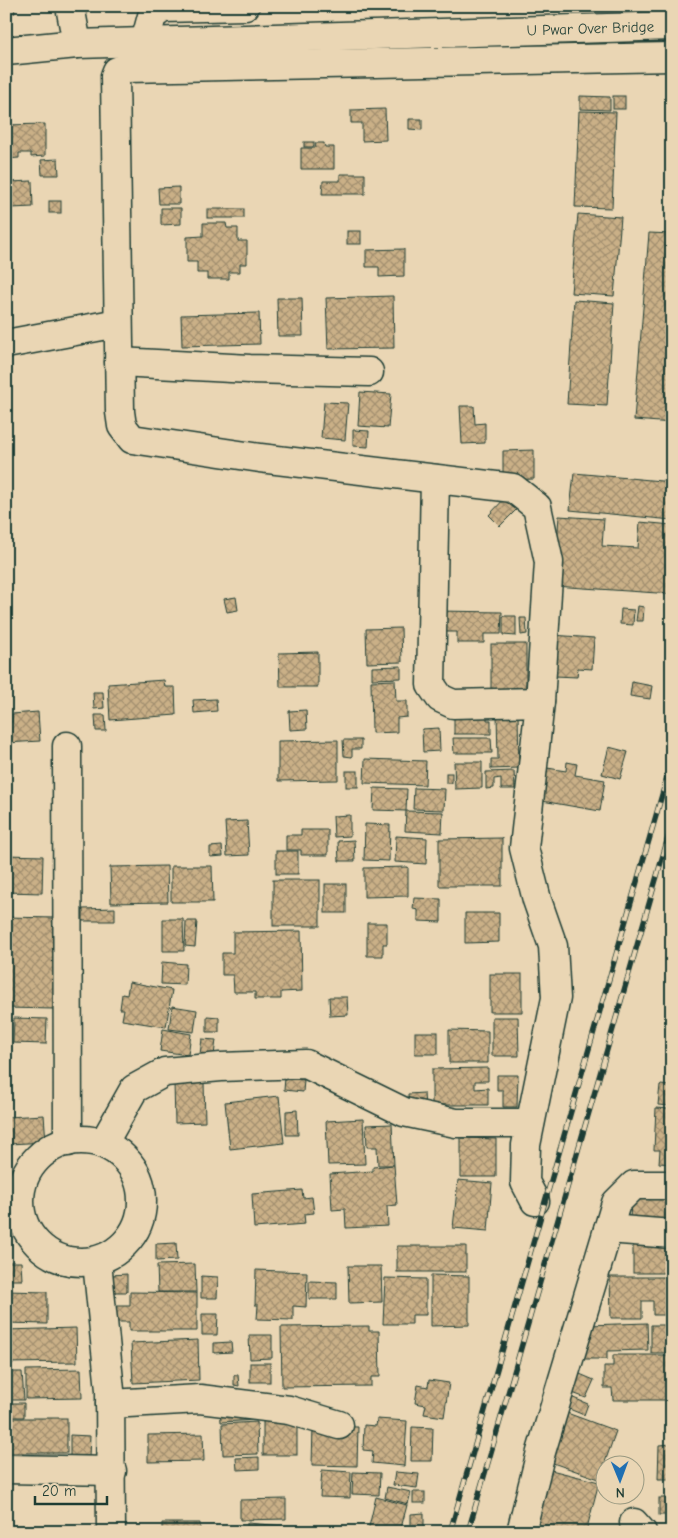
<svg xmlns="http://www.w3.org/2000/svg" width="678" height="1538" viewBox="0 0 678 1538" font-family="'Comic Neue',sans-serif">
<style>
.building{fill:url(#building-cross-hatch);stroke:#1f3d34}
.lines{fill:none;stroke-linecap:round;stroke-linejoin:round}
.street-casing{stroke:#1f3d34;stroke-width:31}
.secondary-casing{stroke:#1f3d34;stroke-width:31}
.street{stroke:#ead6b4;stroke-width:28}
.secondary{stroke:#ead6b4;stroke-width:28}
.rail-casing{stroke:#1f3d34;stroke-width:5.5}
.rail{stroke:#ead6b4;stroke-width:4;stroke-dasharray:11;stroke-linecap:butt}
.labels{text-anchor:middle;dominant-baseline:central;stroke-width:4.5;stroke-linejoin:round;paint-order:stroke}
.street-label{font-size:15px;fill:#1f3d34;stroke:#ead6b4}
</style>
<defs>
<pattern id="building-cross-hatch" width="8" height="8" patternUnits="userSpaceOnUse" patternTransform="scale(1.25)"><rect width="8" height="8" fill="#cab087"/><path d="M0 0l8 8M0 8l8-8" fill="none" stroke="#a3906f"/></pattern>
</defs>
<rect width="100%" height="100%" fill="#ead6b4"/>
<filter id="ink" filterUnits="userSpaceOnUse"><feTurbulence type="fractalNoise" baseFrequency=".02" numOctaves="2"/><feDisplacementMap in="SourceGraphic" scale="10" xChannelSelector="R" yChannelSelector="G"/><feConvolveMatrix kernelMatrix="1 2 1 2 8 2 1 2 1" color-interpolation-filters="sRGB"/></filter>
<g filter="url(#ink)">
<g class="building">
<path d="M6,6H14L15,13H6Z"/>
<path d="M580,96L610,97V110L580,109Z"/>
<rect x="613" y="96" width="12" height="13"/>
<path d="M385,109L386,140L362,141V123H351V110Z"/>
<path d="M579,111L616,112L612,208L575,207Z"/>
<path d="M409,119H422V130L409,129Z"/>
<path d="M45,124V156L31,157V153H19V158L6,159V125Z"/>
<rect x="304" y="142" width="10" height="5"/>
<path d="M316,143H324L325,147H334V169H301V148H315Z"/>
<path d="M58,159L59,175H42L41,160Z"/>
<path d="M340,174H365V194H322L323,181H340Z"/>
<path d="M32,181L33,207L11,208L10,182Z"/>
<path d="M179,187V204H159L158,188Z"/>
<rect x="49" y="201" width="12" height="12"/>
<path d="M161,208H181V224L161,225Z"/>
<rect x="207" y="209" width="37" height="9"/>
<path d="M578,214L621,217L614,296L571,293Z"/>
<path d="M203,223H226L227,228H238V241H247V264H240V272H229V279H207V273H197V262H187V237L203,236Z"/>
<rect x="347" y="231" width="14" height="13"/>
<path d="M649,233L672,234V423L634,420Z"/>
<path d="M404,249V276L379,277V267H366V250Z"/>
<path d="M393,296L394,348L328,349L326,298Z"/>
<path d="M277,298H302L303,336H278Z"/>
<path d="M574,300L614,303L607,406L567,404Z"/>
<path d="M259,313L260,344L182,346L181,315Z"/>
<path d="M360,392L391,394L388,428L358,426Z"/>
<path d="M324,402L348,403L345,440L321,438Z"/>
<path d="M460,406H474L475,424L485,423V443L462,444Z"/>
<path d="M353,430L369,431L368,447L353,446Z"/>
<path d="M534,450V479L503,480V451Z"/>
<path d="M574,473L672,482V520L570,510Z"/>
<path d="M509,494L521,505L500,526L489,515Z"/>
<path d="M559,516L604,519L602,546L638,548L640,522L672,525V594L554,586Z"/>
<path d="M236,597L238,610L227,612L224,599Z"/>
<path d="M638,606L644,607L643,621H636Z"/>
<path d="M621,609L634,610L633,625L620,624Z"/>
<path d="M438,611L502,612L501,634H484V643H457V632H442Z"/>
<path d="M503,616H516V636L503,635Z"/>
<path d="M520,618H526L527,634L521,635Z"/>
<path d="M401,628L402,662L367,663L366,629Z"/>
<path d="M552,635L594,638L592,669L578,668L577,677L555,676Z"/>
<rect x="491" y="644" width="35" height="51"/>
<path d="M318,652V687H280L279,653Z"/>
<path d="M401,666V678L372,679V667Z"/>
<path d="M164,680L165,687H175L176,715L110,720L108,684Z"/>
<path d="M395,680L396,701H407V717L397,718V732L372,733L371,681Z"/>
<path d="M632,682L652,686L650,699L630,696Z"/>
<path d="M93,692H103L104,708L94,709Z"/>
<path d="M216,699L217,711L194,713L193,700Z"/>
<path d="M306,710L307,729L290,730L289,711Z"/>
<path d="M38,712L40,741L6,743V722H12V714Z"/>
<path d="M454,713L487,714V720H491V734H454Z"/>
<path d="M518,713L519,768L491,769V759H498L497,714Z"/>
<path d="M95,715H105L106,731H96Z"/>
<path d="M439,728L440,751L423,752L422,729Z"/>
<path d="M453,738H491L492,753H454Z"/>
<path d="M338,740V780L278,781V741Z"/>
<path d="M343,740H361V749H352V757L344,756Z"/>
<path d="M609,747L628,752L620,779L602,774Z"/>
<path d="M365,759L426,761L425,785L364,783Z"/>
<path d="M454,762H482V788L455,789Z"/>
<path d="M567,762L577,764L575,775L605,780L600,811L536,800L541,767L566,771Z"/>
<rect x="346" y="771" width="12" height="16"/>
<path d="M514,771L515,789H501V778L494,779V788L486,789V772Z"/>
<rect x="446" y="773" width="6" height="10"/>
<path d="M374,788L407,789L406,811L373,810Z"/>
<path d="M414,788L445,789L444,810L413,809Z"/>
<path d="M406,811L443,812L442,833L405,831Z"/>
<path d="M350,815V836L334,837L333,816Z"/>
<path d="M247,821L249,855L227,856L225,822Z"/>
<path d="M365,824L390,825L389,861L364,860Z"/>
<path d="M301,830H328V855H301V850H286V835H301Z"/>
<path d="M396,836L427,838L426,864L395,862Z"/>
<path d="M502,838V886H439V839Z"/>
<path d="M354,840L355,861H339L338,841Z"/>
<path d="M222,846L223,856L210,857V847Z"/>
<rect x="276" y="851" width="22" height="23"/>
<path d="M7,855L43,856L42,893L6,892Z"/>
<path d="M167,866L168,902L111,903L110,867Z"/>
<path d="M171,866H212L213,902H171Z"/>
<path d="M408,867V896L364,897V868Z"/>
<rect x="273" y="880" width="47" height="46"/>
<rect x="325" y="884" width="21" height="29"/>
<path d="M414,898L441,899V922L418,921V910L413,909Z"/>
<path d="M115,908V921H83V909Z"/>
<path d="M465,913H499V942L465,943Z"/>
<path d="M6,917L55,918L54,1009L6,1008Z"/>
<path d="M163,919H183L184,951H163Z"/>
<path d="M186,921H197L195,947L185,946Z"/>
<path d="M367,923H387V944H383V956H367Z"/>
<path d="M301,931L302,991L281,992V999H255V992H234L233,975H222V953H233V932Z"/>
<path d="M162,962L186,964L185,985L161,984Z"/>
<rect x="490" y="974" width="32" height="38"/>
<path d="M129,982L172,990L166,1027L122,1020L124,1009H120L122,994L127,995Z"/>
<path d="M329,997H347L348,1015L330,1016Z"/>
<path d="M172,1006L197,1010L194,1032L169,1029Z"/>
<path d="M207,1016L219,1017V1032H207Z"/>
<path d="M492,1017H518L519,1056H492Z"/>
<path d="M14,1018L47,1019L46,1044L13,1043Z"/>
<path d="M163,1029L191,1034L188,1055L160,1051Z"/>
<path d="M449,1030L488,1031V1063H449Z"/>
<rect x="415" y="1032" width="23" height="22"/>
<path d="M202,1039L216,1040L214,1055L200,1054Z"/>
<path d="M488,1068V1081H475V1089L488,1088V1105H432V1069Z"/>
<path d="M497,1075H518L517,1107H503V1090H497Z"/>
<path d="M285,1078L304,1080L303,1092L284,1090Z"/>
<path d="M204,1082L205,1122L175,1123L174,1083Z"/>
<path d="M660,1085L672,1086V1106L658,1105Z"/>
<path d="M424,1093L425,1109L409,1110L408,1094Z"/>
<path d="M279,1096L284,1143L230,1149L225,1102Z"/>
<path d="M656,1108L672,1109V1164L659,1163L660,1150H654Z"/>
<path d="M297,1110L298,1135H286V1111Z"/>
<path d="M44,1115L46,1142L9,1144L7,1117Z"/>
<path d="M363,1119L365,1164L328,1165L326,1121Z"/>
<path d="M392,1124L394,1165H378L377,1147H367L366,1125Z"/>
<path d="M461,1138L496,1139V1177H461Z"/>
<path d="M394,1165L397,1205L387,1206L388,1226L346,1228L345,1209L332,1210L330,1174L373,1171V1167Z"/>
<path d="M458,1180L492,1183L488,1231L453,1228Z"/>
<path d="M632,1188L672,1191V1223L630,1219Z"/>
<path d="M302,1190L303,1198L312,1197L314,1213L304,1214L305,1224L254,1228L252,1194Z"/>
<rect x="633" y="1241" width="39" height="32"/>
<path d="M176,1243L177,1260L156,1261V1244Z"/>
<rect x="397" y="1246" width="69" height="26"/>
<path d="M6,1262H21L22,1280H6Z"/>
<path d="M195,1264L196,1292H158L157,1265Z"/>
<path d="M348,1266H381L382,1302L349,1303Z"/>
<path d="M256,1270L307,1272L306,1307L293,1306V1320L257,1319L258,1305H255Z"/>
<path d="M127,1274V1292H112L111,1275Z"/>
<path d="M431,1275L469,1276V1325L431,1326Z"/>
<path d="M201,1276L218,1277L217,1298H201Z"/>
<path d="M610,1277H672V1315H653V1301H642V1318H611Z"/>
<path d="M385,1278L426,1279V1315H412V1324H383Z"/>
<path d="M309,1281L337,1282V1299H309Z"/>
<path d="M6,1291L47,1292V1324L6,1323Z"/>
<path d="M130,1292L197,1293V1331H129V1322H115V1306H130Z"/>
<path d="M202,1314H218L217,1335H202Z"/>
<path d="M647,1323L648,1350L607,1351V1359H583L588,1325Z"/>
<path d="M651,1325H672V1351L669,1353H651Z"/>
<path d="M369,1326V1331H379L380,1377H371V1386L282,1387L281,1327Z"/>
<path d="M76,1328L77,1362L6,1363V1330Z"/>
<path d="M249,1335H272V1358L250,1359Z"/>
<path d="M198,1340L199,1380L133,1383L131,1343Z"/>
<path d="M231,1342L232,1352L214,1353V1343Z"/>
<path d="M613,1355H672V1400H613L612,1388H604V1366H613Z"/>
<rect x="250" y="1363" width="20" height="19"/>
<path d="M81,1369L82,1398L26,1399V1370Z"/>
<path d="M6,1372H22L24,1400H6Z"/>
<path d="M575,1372L594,1380L586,1398L567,1391Z"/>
<path d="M234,1375H238L239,1386L234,1385Z"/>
<path d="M429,1380L449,1383L444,1417L424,1414L426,1405L415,1403L418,1385L428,1387Z"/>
<path d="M566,1395L588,1404L584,1415L562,1406Z"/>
<path d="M11,1403H24V1417H6V1410H11Z"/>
<path d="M256,1406L257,1420L221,1422L220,1407Z"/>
<path d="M567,1413L616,1431L599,1479L550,1462Z"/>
<rect x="6" y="1418" width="61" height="35"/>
<rect x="263" y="1418" width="34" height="37"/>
<path d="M377,1419L407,1421L404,1466L372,1463L373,1451L363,1450L364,1425L376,1426Z"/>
<path d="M257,1422L258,1454L223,1455L222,1424Z"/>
<path d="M313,1426L358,1427L357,1466L312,1465Z"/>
<path d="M412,1427L433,1428L432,1461H411Z"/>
<path d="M203,1434L204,1461L148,1462V1435Z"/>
<path d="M70,1435L90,1436L89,1457L70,1456Z"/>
<path d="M672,1444V1479H658L659,1445Z"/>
<path d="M259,1457V1469L237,1470L236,1458Z"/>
<path d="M543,1468L599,1482L586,1532H555L528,1525Z"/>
<path d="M322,1470L351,1472L350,1498L320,1497Z"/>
<path d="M353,1472L380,1473L379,1495L352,1494Z"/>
<path d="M395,1472L419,1474L417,1488L393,1485Z"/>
<path d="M387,1487L411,1492L408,1504L385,1498Z"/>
<rect x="413" y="1492" width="12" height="11"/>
<path d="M376,1497L407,1505L400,1532L368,1531Z"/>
<rect x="659" y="1498" width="13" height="17"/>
<path d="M286,1499V1519L240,1520V1500Z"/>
<path d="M424,1513V1529H411V1514Z"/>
<path d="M162,1523H200V1532H145V1530H162Z"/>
<path d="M247,1523L296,1527V1532H247Z"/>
</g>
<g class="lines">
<g class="street-casing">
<g id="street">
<path d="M70,6L77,44"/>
<path d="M145,42L152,16L163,8L245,6"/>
<path d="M6,344L118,323"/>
<path d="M119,362L250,369L369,372"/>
<path d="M435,479L431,685L440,698L453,704L540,702"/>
<path d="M67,746L68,1142"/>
<circle cx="81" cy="1201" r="61"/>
<path d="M103,1144L134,1089L165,1072L221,1067L306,1064L404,1112L456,1123H530"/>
<path d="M535,1201L525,1182L526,1145L556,998L553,946L537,900L524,848L540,702L549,562L537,507L513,488L260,458L132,439L122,426L120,412L115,76L117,71L126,68L672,57"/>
<path d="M608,1229L672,1234"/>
<path d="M97,1262L110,1390L111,1532"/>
<path d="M110,1404L200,1399L289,1410L339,1425"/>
<path d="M6,1469L112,1471"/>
<path d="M634,1523L642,1532"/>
<path d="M521,1532L541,1452L616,1203L634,1185H672"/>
</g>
</g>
<g class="secondary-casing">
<g id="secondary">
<path id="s1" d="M6,51L77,44L672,26"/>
</g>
</g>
<use href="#street" class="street"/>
<use href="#secondary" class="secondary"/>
<g class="rail-casing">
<g id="rail">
<path d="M450,1532L672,760"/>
<path d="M468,1532L672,824"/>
</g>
</g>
<use href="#rail" class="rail"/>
</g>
</g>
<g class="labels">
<g class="street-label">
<text stroke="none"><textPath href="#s1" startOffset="585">U Pwar Over Bridge</textPath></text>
</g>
</g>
<rect width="678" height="1538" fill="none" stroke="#ead6b4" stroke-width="25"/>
<rect x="12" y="12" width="653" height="1513" fill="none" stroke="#1f3d34" stroke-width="2" filter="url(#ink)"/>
<g transform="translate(620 1480) rotate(179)"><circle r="24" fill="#ead6b4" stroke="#999981"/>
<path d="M0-4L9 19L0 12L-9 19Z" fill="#1f6fb2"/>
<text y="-8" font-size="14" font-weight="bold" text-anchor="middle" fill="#1f3d34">N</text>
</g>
<path d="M35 1496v8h72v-8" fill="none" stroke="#1f3d34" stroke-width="2.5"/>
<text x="42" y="1496" font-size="15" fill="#1f3d34" stroke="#ead6b4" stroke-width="4" paint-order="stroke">20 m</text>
</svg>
